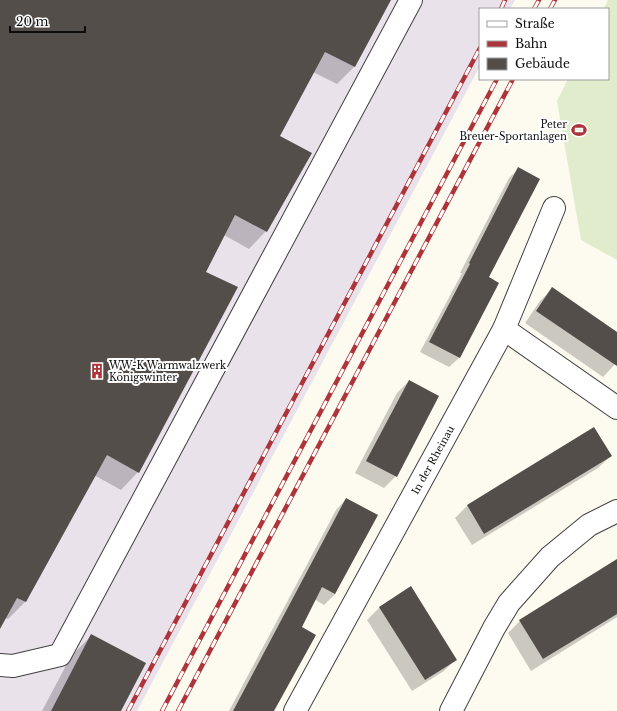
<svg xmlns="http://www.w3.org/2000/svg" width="617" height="711" viewBox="0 0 617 711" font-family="'Libre Baskerville',serif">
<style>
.industrial{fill:#eae2eb}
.pitch{fill:#e1eccd}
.shadow{fill:#0003}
.building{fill:#544e4b}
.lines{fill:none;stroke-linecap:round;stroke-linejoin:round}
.minor-casing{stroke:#404040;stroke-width:24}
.minor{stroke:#fff;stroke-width:22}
.rail-casing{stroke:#ad343a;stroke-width:4.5}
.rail{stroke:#fff;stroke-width:3;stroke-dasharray:9;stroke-linecap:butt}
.labels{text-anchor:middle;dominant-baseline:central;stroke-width:4;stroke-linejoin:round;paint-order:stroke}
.poi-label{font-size:10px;fill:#0d0d0d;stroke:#fff;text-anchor:end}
.street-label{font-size:10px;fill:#0d0d0d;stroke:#fff}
</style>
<rect width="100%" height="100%" fill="#fdfaef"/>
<path class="industrial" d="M0,0H515L510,9H480V66L137,711H0Z"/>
<path class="pitch" d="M608,0H617V260L581,240L557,101L568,79H608V9H604Z"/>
<g class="shadow">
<path d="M0,0H390L354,67L337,84L313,72L279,136L266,231L249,249L224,235L205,272L138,472L121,490L94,475L26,601L8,619L5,618L0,626Z"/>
<path d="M518,169L488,278L498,283L459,358L449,367L420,352L462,273H460L509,178Z"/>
<path d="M552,289L617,333V362L603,377L525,323L540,301Z"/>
<path d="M409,381L396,476L384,488L355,473L397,393Z"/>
<path d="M611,456L598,468L472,545L455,518L467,506Z"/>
<path d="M346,499L376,515L335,594L324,605L314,599L301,628L273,711H229L336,510Z"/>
<path d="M617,565V617L531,671L508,633L520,621Z"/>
<path d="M380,607L456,659L444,671L412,691L367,620Z"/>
<path d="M91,636L119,711H42L71,656Z"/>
</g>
<g class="building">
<path d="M0,0H391L355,67L325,52L280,136L312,153L267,232L235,215L206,272L238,287L139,473L107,455L26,602L17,598L0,629Z"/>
<path d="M518,167L540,179L489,277L499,283L460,358L429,342L470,264L469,263Z"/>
<path d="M552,287L617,332V366L536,311Z"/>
<path d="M409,380L439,396L397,477L366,461Z"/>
<path d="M594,427L612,456L484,534L467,505Z"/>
<path d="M346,498L378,515L335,594L322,587L302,627L316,635L274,711H233Z"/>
<path d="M617,559V614L543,659L519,620Z"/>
<path d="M411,586L457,660L425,680L379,607Z"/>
<path d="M91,634L146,663L121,711H51Z"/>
</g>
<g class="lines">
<g class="minor-casing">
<g id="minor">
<path d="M504,329L554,208"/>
<path d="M0,665L13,666L60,655L411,0"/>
<path d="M295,711L504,329L617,408"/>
<path d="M451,711L494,628L509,603L550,557L589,525L617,511"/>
</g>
</g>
<use href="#minor" class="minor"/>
<g class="rail-casing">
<g id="rail">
<path d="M501,9L505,0"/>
<path d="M534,9L539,0"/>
<path d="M550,9L555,0"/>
<path d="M128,711L480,48"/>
<path d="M162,711L497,79"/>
<path d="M178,711L513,79"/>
</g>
</g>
<use href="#rail" class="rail"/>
</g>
<defs>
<g id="stadium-bare" transform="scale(1.2)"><path d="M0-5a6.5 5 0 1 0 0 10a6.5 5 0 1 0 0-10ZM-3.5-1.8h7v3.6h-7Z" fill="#ad343a" stroke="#fff" stroke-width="2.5" paint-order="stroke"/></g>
<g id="building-bare" transform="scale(1.2)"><path d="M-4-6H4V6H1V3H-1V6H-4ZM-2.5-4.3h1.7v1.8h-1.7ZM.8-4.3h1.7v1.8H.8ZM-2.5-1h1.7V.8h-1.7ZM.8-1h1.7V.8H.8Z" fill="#ad343a" stroke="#fff" stroke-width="2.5" paint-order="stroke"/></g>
</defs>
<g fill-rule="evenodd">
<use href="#stadium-bare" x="579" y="130"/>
<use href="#building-bare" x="97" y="371"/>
</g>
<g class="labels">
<g class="poi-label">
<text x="567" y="124">Peter<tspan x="567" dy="12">Breuer-Sportanlagen</tspan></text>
<text x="109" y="365" text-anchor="start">WW-K Warmwalzwerk<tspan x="109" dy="12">Königswinter</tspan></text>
</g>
<g class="street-label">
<text transform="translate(433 460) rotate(-61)">In der Rheinau</text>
</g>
</g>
<rect x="479" y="8" width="130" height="72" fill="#ffffff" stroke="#9e9e9e"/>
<rect x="487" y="21" width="20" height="6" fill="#ffffff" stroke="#9e9e9e"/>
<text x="515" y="28" font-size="12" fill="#0d0d0d">Straße</text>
<rect x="487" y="41" width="20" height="6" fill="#ad343a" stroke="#9e9e9e"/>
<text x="515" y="48" font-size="12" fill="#0d0d0d">Bahn</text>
<rect x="487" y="58" width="20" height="12" fill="#544e4b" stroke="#9e9e9e"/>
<text x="515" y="68" font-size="12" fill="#0d0d0d">Gebäude</text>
<path d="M10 26v6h75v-6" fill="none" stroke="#0d0d0d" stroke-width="2"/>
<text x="16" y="26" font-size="12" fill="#0d0d0d" stroke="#ffffff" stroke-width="3" paint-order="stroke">20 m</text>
</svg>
